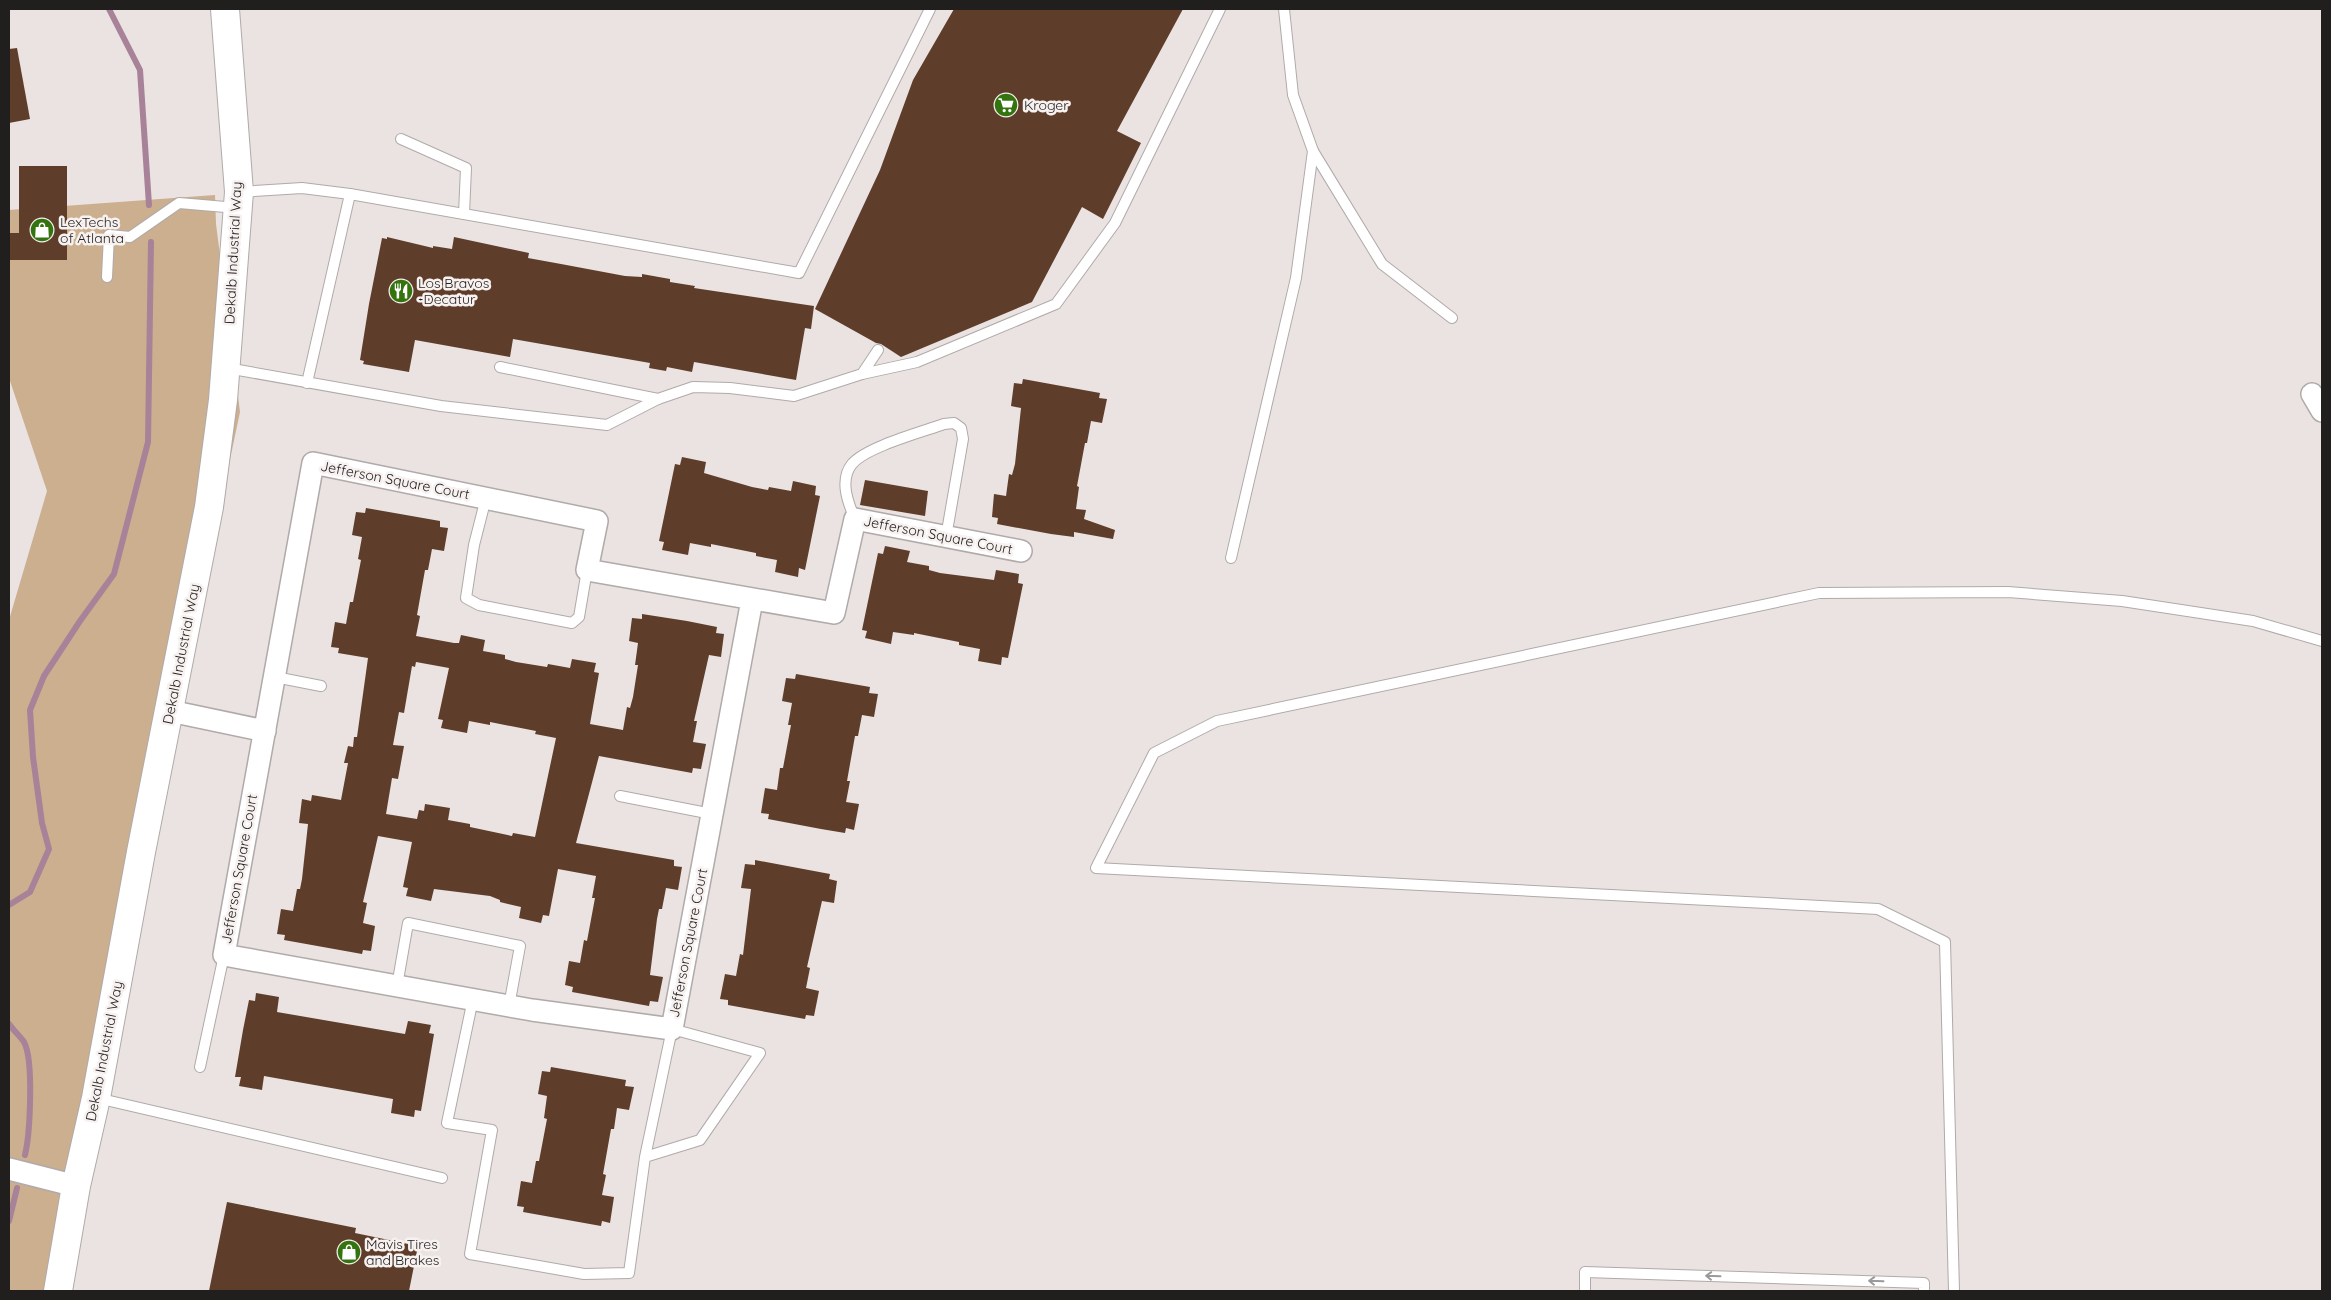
<svg xmlns="http://www.w3.org/2000/svg" width="2331" height="1300" viewBox="0 0 2331 1300" font-family="Quicksand,sans-serif">
<style>
.forest{fill:#cbaf8e}
.lines{fill:none;stroke-linecap:round;stroke-linejoin:round}
.stream{stroke:#a88298;stroke-width:6}
.building{fill:#5f3d2b;fill-rule:evenodd}
.service-casing{stroke:#b0aaa9;stroke-width:12}
.minor-casing{stroke:#b0aaa9;stroke-width:24}
.secondary-casing{stroke:#b0aaa9;stroke-width:30}
.service{stroke:#fff;stroke-width:10}
.minor{stroke:#fff;stroke-width:21}
.secondary{stroke:#fff;stroke-width:28}
.oneway{stroke:#9b9a9a}
.labels{text-anchor:middle;dominant-baseline:central;stroke-width:5;stroke-linejoin:round;paint-order:stroke}
.poi-label{font-size:14px;fill:#211e1e;stroke:#f7f1f0;text-anchor:start}
.street-label{font-size:14px;fill:#211e1e;stroke:#f7f1f0}
</style>
<rect width="100%" height="100%" fill="#eae3e2"/>
<path class="forest" d="M215,195L216,224L240,412L101,1071L65,1291H9V620L47,491L9,378V210Z"/>
<g class="lines">
<g class="stream">
<path d="M109,9L140,70L149,205"/>
<path d="M9,905L30,892L49,849L42,823L33,757L30,710L44,676L80,621L114,574L148,442L151,242"/>
<path d="M9,1024C13,1030 20,1036 24,1042C34,1060 30,1134 25,1155"/>
<path d="M9,1221L17,1188"/>
</g>
</g>
<g class="building">
<path d="M954,9H1183L1117,131L1141,143L1103,219L1082,207L1032,302L901,357L881,344L876,343L815,309L880,170L913,80Z"/>
<path d="M17,48L30,119L9,123V49Z"/>
<path d="M19,166H67V260H9V233H19Z"/>
<path d="M387,237L433,248V246L452,249L454,237L529,253L528,258L561,264L625,276L642,277V274L670,279V282L695,286L694,288L814,306L811,329L805,328L796,380L694,362L692,372L667,367L666,371L649,368L650,363L513,339L510,357L415,340L409,372L363,364L364,361L360,360L369,304L382,238L387,239Z"/>
<path d="M1023,379L1100,393L1099,398L1107,399L1102,423L1091,421L1087,443H1085L1077,486L1079,487L1076,509L1086,510L1084,519L1115,530L1113,539L1074,532V537L1051,534L997,524L998,518L992,517L994,494L1006,496L1009,474L1012,475L1015,464L1021,408L1011,406L1014,383L1022,384Z"/>
<path d="M682,457L706,462L704,473L752,487L768,490L769,487L791,491L793,481L816,486L815,495L820,496L805,570L799,568L798,577L775,572L777,560L756,556V553L711,544V547L690,543L688,555L662,550L664,542L659,541L664,517L675,464L680,465Z"/>
<path d="M865,480L928,491L925,516L860,505Z"/>
<path d="M366,508L440,521V527L448,528L444,551L432,549L428,570H425L417,615L420,616L416,636L454,643H459L461,635L485,640L483,651L505,655V659L516,662L547,667L548,664L570,668L572,659L596,663L594,672L599,673L590,724L623,730L627,707L630,708L633,697L638,665H635L638,643L629,641L632,618L642,619V614L687,621L717,627L716,633L724,634L721,657L709,655L694,721H697L693,742L706,744L701,769L693,768L692,773L599,756L576,843L674,860V866L682,867L678,890L666,888L662,909H659L657,919L650,975L663,977L658,1002L650,1001L649,1006L572,992L573,987L565,985L569,961L580,963L584,940L587,941L595,898H592L596,876L558,869L549,916L543,915L541,923L519,918L521,907L500,902V900L490,896L434,889L431,901L406,896L408,888L403,887L412,842L378,836L363,902L367,903L363,923L375,926L371,951L363,950L362,954L284,940L285,935L277,934L281,909L293,911L297,889H300L302,879L308,824L299,823L302,799L311,801L312,795L341,800L348,763H344L348,746L353,747L354,737H357L368,658L338,653L339,648L331,647L335,622L346,624L350,602H353L361,560L358,559L362,537L352,535L356,512L365,513ZM416,662L449,668L438,719L443,720L441,728L467,733L469,721L490,725V722L536,731L535,734L556,738L535,837L513,833L512,836L470,827V824L448,820L450,808L425,804L424,811L419,810L417,819L386,814L392,778L398,779L404,746L393,745L399,712L404,713L412,666L415,667Z"/>
<path d="M885,546L910,551L907,562L929,566V570L940,573L994,580L996,570L1019,574L1018,583L1023,584L1008,658L1002,657L1001,665L978,661L980,649L959,645V642L914,633V635L893,632L891,644L865,638L867,631L862,630L878,553L883,554Z"/>
<path d="M796,674L870,687L869,693L878,694L874,717L862,715L858,736H855L847,781H850L846,802L859,804L854,830L846,828L845,833L821,829L768,819L769,814L761,813L765,788L777,790L780,768H783L791,725H788L792,703L782,701L786,678L795,679Z"/>
<path d="M755,860L830,874L829,879L837,881L834,903L822,901L807,967L810,968L806,988L819,991L814,1016L806,1015L805,1019L728,1005V1000L720,999L725,974L736,976L740,954L743,955L751,889L741,888L745,864L755,865Z"/>
<path d="M256,993L279,997L277,1012L405,1034L408,1021L431,1025L429,1033L434,1034L421,1111L415,1110L414,1117L391,1113L393,1099L264,1076L262,1090L239,1086L241,1077H235L243,1030L249,1000L255,1001Z"/>
<path d="M551,1067L626,1080L625,1086L634,1087L629,1110L617,1108L614,1129H611L603,1174L606,1175L602,1195L614,1197L610,1223L602,1221L601,1226L523,1212L524,1207L517,1206L521,1181L532,1183L536,1161H539L547,1119L544,1118L547,1096L538,1094L542,1071L550,1072Z"/>
<path d="M227,1202L356,1228L355,1233L418,1246L409,1291H209Z"/>
</g>
<g class="lines">
<g class="service-casing">
<g id="service">
<path d="M1284,9L1293,95L1313,151L1382,264L1452,318"/>
<path d="M401,139L466,168L464,214"/>
<path d="M240,192L302,188L350,194L799,273L930,9"/>
<path d="M107,277L109,235L130,237L179,203L237,208"/>
<path d="M500,367L658,399"/>
<path d="M227,368L441,406L607,425L658,399L693,387L730,388L794,396L862,374L878,350"/>
<path d="M862,374L917,362L1056,304L1115,223L1220,9"/>
<path d="M307,383L350,194"/>
<path d="M486,498L474,545L466,598L479,605L572,623L579,617L587,570"/>
<path d="M855,519C848,503 839,480 852,464C866,447 922,432 944,424L954,423L961,428L963,439L946,537"/>
<path d="M1231,558L1296,278L1313,151"/>
<path d="M275,677L321,686"/>
<path d="M620,796L712,814"/>
<path d="M397,986L408,923L520,946L509,1006"/>
<path d="M473,999L447,1123L492,1130L470,1254L584,1274L629,1273L645,1157L672,1029L760,1053L700,1140L645,1157"/>
<path d="M200,1067L224,955"/>
<path d="M97,1098L442,1178"/>
<path d="M1585,1291V1272L1924,1283V1291"/>
<path d="M1954,1291L1945,942L1878,909L1096,868L1154,753L1217,721L1819,593L2008,592L2122,601L2253,621L2322,641"/>
</g>
</g>
<g class="minor-casing">
<g id="minor">
<path d="M2312,394L2322,411"/>
<path d="M752,600L672,1029L532,1010L224,955L313,463L597,521L587,570L834,613L855,519L1021,551"/>
<path d="M170,711L265,731"/>
<path d="M9,1169L76,1186"/>
</g>
</g>
<g class="secondary-casing">
<path id="secondary" d="M58,1291L76,1186L96,1098L141,852L209,507L223,400L239,192L225,9"/>
</g>
<use href="#service" class="service"/>
<use href="#minor" class="minor"/>
<use href="#secondary" class="secondary"/>
</g>
<defs><path id="oneway-shaft" d="M-6 0H5M1.5-3L5.5 0L1.5 3" fill="none" stroke-width="1.6" stroke-linecap="round" stroke-linejoin="round" transform="scale(1.25)"/></defs>
<g class="oneway">
<use href="#oneway-shaft" transform="translate(1713 1276) rotate(-178)"/>
<use href="#oneway-shaft" transform="translate(1876 1281) rotate(-178)"/>
</g>
<defs>
<g id="supermarket-disc" transform="scale(1.25)"><circle r="9.5" fill="#34740e" stroke="#f7f1f0"/><path d="M-6-5.5h2.5l.6 2H6L4.5 2H-2.5L-4.4-4H-6ZM-1.5 3.2a1.3 1.3 0 1 0 .1 0ZM3 3.2a1.3 1.3 0 1 0 .1 0Z" fill="#fff"/></g>
<g id="shop-disc" transform="scale(1.25)"><circle r="9.5" fill="#34740e" stroke="#f7f1f0"/><path d="M-5-2.5h2.3a2.7 3.5 0 0 1 5.4 0H5L5.5 6h-11ZM-1.5-2.5h3a1.5 2.3 0 0 0-3 0Z" fill="#fff"/></g>
<g id="restaurant-disc" transform="scale(1.25)"><circle r="9.5" fill="#34740e" stroke="#f7f1f0"/><path d="M-5-6h1v4h1v-4h1v4h1v-4h1v5L-1.5 .5V6h-2V.5L-5-1ZM5-6V6H3V1.5H1.5Q1.5-4 5-6Z" fill="#fff"/></g>
</defs>
<g fill-rule="evenodd">
<use href="#supermarket-disc" x="1006" y="105"/>
<use href="#shop-disc" x="42" y="230"/>
<use href="#restaurant-disc" x="401" y="291"/>
<use href="#shop-disc" x="349" y="1252"/>
</g>
<g class="labels">
<g class="poi-label">
<text x="1024" y="105">Kroger</text>
<text x="60" y="222">LexTechs<tspan x="60" dy="16">of Atlanta</tspan></text>
<text x="418" y="283">Los Bravos<tspan x="418" dy="16">-Decatur</tspan></text>
<text x="366" y="1244">Mavis Tires<tspan x="366" dy="16">and Brakes</tspan></text>
</g>
<g class="street-label">
<text transform="translate(233 253) rotate(-87)">Dekalb Industrial Way</text>
<text transform="translate(395 480) rotate(11)">Jefferson Square Court</text>
<text transform="translate(938 535) rotate(11)">Jefferson Square Court</text>
<text transform="translate(181 654) rotate(-79)">Dekalb Industrial Way</text>
<text transform="translate(239 869) rotate(-80)">Jefferson Square Court</text>
<text transform="translate(688 943) rotate(-79)">Jefferson Square Court</text>
<text transform="translate(104 1051) rotate(-79)">Dekalb Industrial Way</text>
</g>
</g>
<rect width="2331" height="1300" fill="none" stroke="#211e1e" stroke-width="20"/>
</svg>
